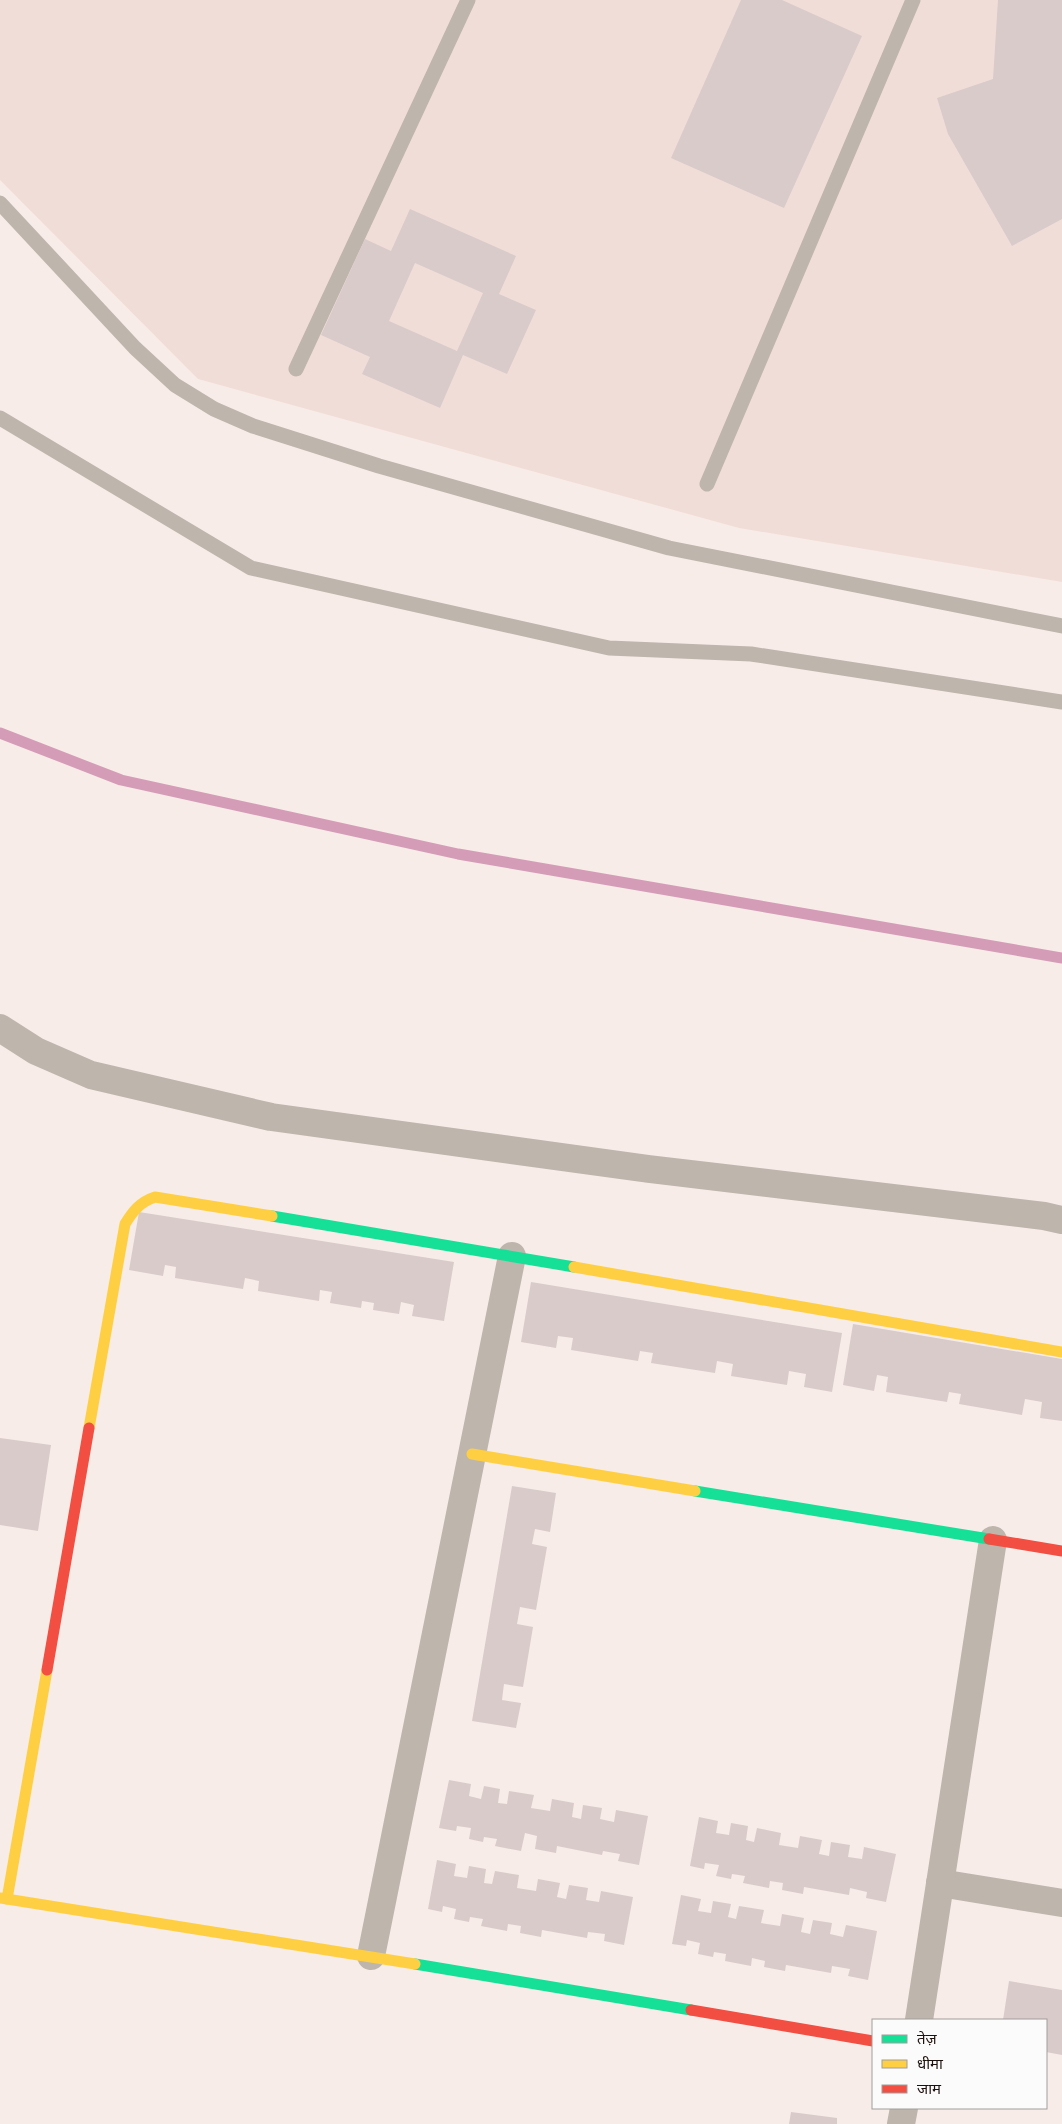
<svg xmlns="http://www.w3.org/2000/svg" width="1062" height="2124" viewBox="0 0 1062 2124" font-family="'Fira Sans','Noto Sans Devanagari',sans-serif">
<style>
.built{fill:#f1ddd7}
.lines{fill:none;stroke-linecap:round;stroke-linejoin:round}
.stream{stroke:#d59cb8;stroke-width:11}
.building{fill:#d8cbca;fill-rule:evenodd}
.lane{stroke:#beb5ac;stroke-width:15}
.street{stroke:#beb5ac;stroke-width:28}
.fast{stroke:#16e098;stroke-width:11}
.slow{stroke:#ffcf43;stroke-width:11}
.jam{stroke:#f24e42;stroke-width:11}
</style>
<rect width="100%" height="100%" fill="#f8ece8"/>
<path class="built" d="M0,0H1062V582L739,528L198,379L0,180Z"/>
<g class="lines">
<path class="stream" d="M0,733L121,780L458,854L1062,958"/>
</g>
<g class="building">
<path d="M741,0H782L862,36L784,208L671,158Z"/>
<path d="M998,0H1062V219L1012,246L948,134L937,98L993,79Z"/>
<path d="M410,209L516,256L499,294L536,310L507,374L463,355L440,408L362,374L370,357L321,335L365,239L391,251ZM415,263L483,293L457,351L389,321Z"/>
<path d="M139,1212L454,1262L444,1321L412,1316L414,1305L401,1302L399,1314L373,1310L374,1303L362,1301L361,1308L330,1303L332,1292L320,1290L319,1301L258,1291L259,1281L245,1278L243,1289L175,1278L176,1267L165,1265L163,1276L129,1270Z"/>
<path d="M531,1282L842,1333L832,1392L804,1387L806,1374L789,1371L787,1385L731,1376L733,1364L717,1361L715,1373L651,1363L653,1353L640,1351L638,1361L571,1350L573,1338L558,1336L556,1348L521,1342Z"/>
<path d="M853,1324L1062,1359V1421L1040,1418L1042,1402L1025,1399L1022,1415L959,1404L961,1394L949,1392L947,1402L886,1392L888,1377L877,1375L874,1391L843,1385Z"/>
<path d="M0,1438L51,1445L38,1531L0,1525Z"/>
<path d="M512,1486L556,1493L550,1532L535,1529L532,1544L547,1547L536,1610L520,1607L517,1624L533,1627L523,1687L504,1684L502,1700L521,1703L516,1728L472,1721Z"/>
<path d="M449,1780L471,1784L469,1796L481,1799L484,1786L500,1789L498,1803L507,1804L509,1791L534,1795L531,1808L550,1811L552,1799L574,1803L572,1817L581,1819L583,1805L602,1808L600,1819L614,1822L616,1810L648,1816L639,1865L618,1861L620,1854L603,1851L602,1855L557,1846L556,1853L535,1849L537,1836L525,1833L521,1851L495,1846L497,1839L484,1837L483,1842L469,1839L471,1828L457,1826L456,1831L439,1828Z"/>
<path d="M699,1817L718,1821L716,1833L729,1835L731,1823L748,1826L746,1840L754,1842L757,1828L781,1833L779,1845L798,1848L800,1836L822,1840L819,1854L829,1856L831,1842L850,1845L848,1857L862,1859L864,1847L896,1854L886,1902L866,1898L867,1892L850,1888L849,1895L804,1887L803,1894L782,1890L783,1883L770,1881L769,1888L743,1883L745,1876L732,1874L731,1879L716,1876L719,1865L705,1863L704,1869L690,1866Z"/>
<path d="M437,1860L456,1864L454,1876L467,1878L469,1866L486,1869L484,1883L492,1884L495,1871L519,1875L517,1888L536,1891L538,1879L560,1883L557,1897L566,1899L569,1885L588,1888L586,1900L599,1902L601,1891L633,1897L624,1945L604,1941L605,1934L588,1932L587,1938L542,1930L541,1937L520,1933L521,1926L508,1924L507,1931L481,1926L483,1919L470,1917L469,1922L454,1919L456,1909L443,1906L442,1912L428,1909Z"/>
<path d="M681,1895L701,1899L698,1911L711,1913L713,1901L731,1904L728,1917L736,1919L739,1906L764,1910L761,1923L780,1926L782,1914L804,1918L801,1932L810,1934L813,1920L832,1923L830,1934L843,1937L846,1925L877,1931L868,1980L848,1976L850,1969L832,1966L831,1973L786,1965L785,1971L764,1967L765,1961L752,1958L751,1966L725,1961L726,1954L714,1952L713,1957L698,1954L700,1943L687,1940L686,1946L672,1944Z"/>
<path d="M1009,1981L1062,1990V2055L1046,2052V2020H1003Z"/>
<path d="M791,2112L837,2118V2124H789Z"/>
</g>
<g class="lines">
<g class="lane">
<path d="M0,203L135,348L175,385L214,409L253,426L379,466L669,548L1062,626"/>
<path d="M296,369L468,0"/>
<path d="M0,418L251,568L609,648L751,654L1062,702"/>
<path d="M707,484L913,0"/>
</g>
<g class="street">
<path d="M0,1028L36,1051L91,1075L271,1117L649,1169L1044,1216L1062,1220"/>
<path d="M940,1883L1062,1903"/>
<path d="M371,1956L512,1256"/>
<path d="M919,2020L993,1540"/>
<path d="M901,2124L904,2108"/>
</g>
<g class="fast">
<path d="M272,1216L574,1267"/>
<path d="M695,1491L989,1539"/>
<path d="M415,1964L691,2010"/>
</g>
<g class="slow">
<path d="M574,1267L1062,1352"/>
<path d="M89,1428L125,1224C133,1211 140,1202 155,1197L272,1216"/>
<path d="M472,1454L695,1491"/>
<path d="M0,1898L415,1964"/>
<path d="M7,1899L47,1670"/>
</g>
<g class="jam">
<path d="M989,1539L1062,1551"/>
<path d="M47,1670L89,1428"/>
<path d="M691,2010L873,2041"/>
</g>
</g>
<rect x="872" y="2019" width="175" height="90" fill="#fbfbfb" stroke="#a29d9c"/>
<rect x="882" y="2035" width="25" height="8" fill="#16e098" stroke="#a29d9c"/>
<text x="917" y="2044" font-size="15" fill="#1d110d">तेज़</text>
<rect x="882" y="2060" width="25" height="8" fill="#ffcf43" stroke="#a29d9c"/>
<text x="917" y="2069" font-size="15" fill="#1d110d">धीमा</text>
<rect x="882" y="2085" width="25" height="8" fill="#f24e42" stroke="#a29d9c"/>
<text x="917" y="2094" font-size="15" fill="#1d110d">जाम</text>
</svg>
